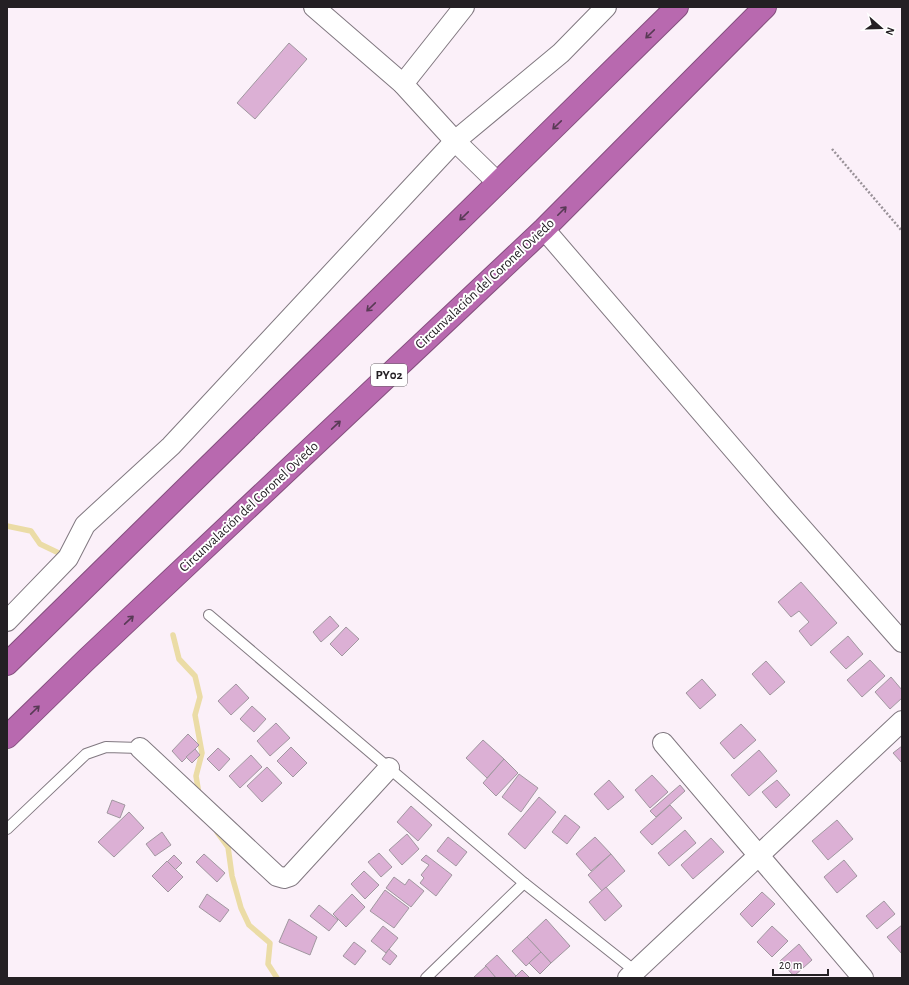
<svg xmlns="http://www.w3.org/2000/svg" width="909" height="985" viewBox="0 0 909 985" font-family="'Alegreya Sans',sans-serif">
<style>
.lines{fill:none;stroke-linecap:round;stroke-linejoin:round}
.stream{stroke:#ebdca6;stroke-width:5.5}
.building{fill:#dcb0d5;stroke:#a197a0}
.lane-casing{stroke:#817880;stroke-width:12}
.street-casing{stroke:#817880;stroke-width:22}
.highway-casing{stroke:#844f7e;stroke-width:24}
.path{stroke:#999198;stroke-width:2.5;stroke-dasharray:2 2;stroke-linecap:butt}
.lane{stroke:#fff;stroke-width:10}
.street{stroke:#fff;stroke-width:20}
.highway{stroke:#b869af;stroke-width:22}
.oneway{stroke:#583a55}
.labels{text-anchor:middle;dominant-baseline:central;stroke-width:4;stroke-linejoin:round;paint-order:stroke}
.shield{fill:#fff;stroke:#666366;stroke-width:1}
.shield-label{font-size:13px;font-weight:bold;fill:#242024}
.street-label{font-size:14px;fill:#242024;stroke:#fff}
</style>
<rect width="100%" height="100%" fill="#fbf0f9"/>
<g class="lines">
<g class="stream">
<path d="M7,526L31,531L40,544L65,556"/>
<path d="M173,635L179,659L195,676L200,697L195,715L202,753L196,776L199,794"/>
<path d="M217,832L228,847L232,876L241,908L249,925L270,943L268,964L277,978"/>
</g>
</g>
<g class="building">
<path d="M289,43L307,59L255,119L237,103Z"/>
<path d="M801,582L837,623L811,646L799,631L809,622L799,611L791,617L778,602Z"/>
<path d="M330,616L339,626L321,642L313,632Z"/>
<path d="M346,627L359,639L342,656L330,644Z"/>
<path d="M848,636L863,654L846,669L830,652Z"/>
<path d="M870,660L885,676L862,697L847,680Z"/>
<path d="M766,661L785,682L770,695L752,674Z"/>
<path d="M891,677L902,690V698L890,709L875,692Z"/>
<path d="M702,679L716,695L700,709L686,693Z"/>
<path d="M236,684L249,698L231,715L218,701Z"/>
<path d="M252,706L266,719L254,732L240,719Z"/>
<path d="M276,723L290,738L270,756L257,741Z"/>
<path d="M741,724L756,740L734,759L720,743Z"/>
<path d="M188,734L199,745L182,762L172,751Z"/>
<path d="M483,740L504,759L487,778L466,758Z"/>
<path d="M902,746V763L893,753Z"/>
<path d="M291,747L307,763L293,777L277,761Z"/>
<path d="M218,748L230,759L219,771L207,759Z"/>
<path d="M195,749L200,755L192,763L186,757Z"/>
<path d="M759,750L777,771L749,796L731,775Z"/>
<path d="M251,755L262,767L240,788L229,776Z"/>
<path d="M504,759L518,773L496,796L483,783Z"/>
<path d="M267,767L282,783L262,802L247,786Z"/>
<path d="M519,774L538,788L521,812L502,797Z"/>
<path d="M652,775L668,792L650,808L635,790Z"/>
<path d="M609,780L624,797L608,810L594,794Z"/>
<path d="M777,780L790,795L776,808L762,792Z"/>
<path d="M680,785L685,791L656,817L650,811Z"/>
<path d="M539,797L556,812L525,849L508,834Z"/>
<path d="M112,800L125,805L120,818L107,813Z"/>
<path d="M670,805L682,818L652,845L640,832Z"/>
<path d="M411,806L432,825L418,841L397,822Z"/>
<path d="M129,812L144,828L114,857L98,842Z"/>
<path d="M565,815L580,827L567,844L552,832Z"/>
<path d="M837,820L853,839L828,860L812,841Z"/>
<path d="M685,830L696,843L669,866L658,853Z"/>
<path d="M162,832L171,845L155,856L146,844Z"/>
<path d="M407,834L419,849L402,865L389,850Z"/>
<path d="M448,837L467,852L456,866L437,851Z"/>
<path d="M595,837L611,854L591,871L576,854Z"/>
<path d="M711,838L724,852L693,879L681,865Z"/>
<path d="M379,853L392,867L381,877L368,862Z"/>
<path d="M204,854L225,873L217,882L196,862Z"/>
<path d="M611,854L625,871L602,891L588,875Z"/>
<path d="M174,855L182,863L175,870L167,862Z"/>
<path d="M426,855L452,875L436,896L420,883L424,878L421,875L429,865L421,860Z"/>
<path d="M844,860L857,876L837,893L824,877Z"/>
<path d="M167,861L183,877L168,892L152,876Z"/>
<path d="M364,871L379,885L365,899L351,884Z"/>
<path d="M394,877L405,885L409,879L424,891L411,907L386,888Z"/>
<path d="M606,887L622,906L605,921L589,902Z"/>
<path d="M385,890L409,908L394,928L370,911Z"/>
<path d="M762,892L775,904L752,927L740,914Z"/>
<path d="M207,894L229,910L220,922L199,907Z"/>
<path d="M352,894L365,907L346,927L333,914Z"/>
<path d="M884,901L895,914L877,929L866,916Z"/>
<path d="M319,905L338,920L329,931L310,916Z"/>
<path d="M289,919L317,937L310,955L279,942Z"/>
<path d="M546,919L570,946L551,963L527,937Z"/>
<path d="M902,925V954L887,937Z"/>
<path d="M383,926L398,938L386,953L371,941Z"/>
<path d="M772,926L788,941L772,957L757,942Z"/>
<path d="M527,937L541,952L526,966L512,951Z"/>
<path d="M354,942L366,951L355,965L343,956Z"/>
<path d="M799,944L812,960L794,976L780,961Z"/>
<path d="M389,949L397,956L390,965L382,959Z"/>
<path d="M541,952L551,963L540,974L529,963Z"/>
<path d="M497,955L516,976L514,978H496L485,966Z"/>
<path d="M486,966L496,978H473Z"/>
<path d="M522,970L530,978H514Z"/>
</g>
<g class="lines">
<g class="lane-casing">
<g id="lane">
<path d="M209,615L524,883L635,971"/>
<path d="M7,829L86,754L106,747L140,748"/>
<path d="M426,978L524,883"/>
</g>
</g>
<g class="street-casing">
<g id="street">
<path d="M314,7L403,84L455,141L498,183"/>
<path d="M403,84L464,7"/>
<path d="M544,229L783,507L902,642"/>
<path d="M7,621L68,558L85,525L171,446L455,141L561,53L606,7"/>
<path d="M663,743L863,978"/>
<path d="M140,748L277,876L284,878L290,876L389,768"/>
<path d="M628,978L902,721"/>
</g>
</g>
<g class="highway-casing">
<g id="highway">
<path d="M7,664L677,7"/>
<path d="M7,737L86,660L544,229L765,7"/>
</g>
</g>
<path class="path" d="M832,149L902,231"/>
<use href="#lane" class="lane"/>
<use href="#street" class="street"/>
<use href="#highway" class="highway"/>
</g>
<defs><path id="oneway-shaft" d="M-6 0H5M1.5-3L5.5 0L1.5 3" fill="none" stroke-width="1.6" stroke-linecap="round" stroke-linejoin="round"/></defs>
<g class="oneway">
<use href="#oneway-shaft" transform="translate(650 34) rotate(136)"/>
<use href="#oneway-shaft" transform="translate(557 125) rotate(136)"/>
<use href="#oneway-shaft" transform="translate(562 211) rotate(-45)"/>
<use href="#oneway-shaft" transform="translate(464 216) rotate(136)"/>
<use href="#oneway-shaft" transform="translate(371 307) rotate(136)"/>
<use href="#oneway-shaft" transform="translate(336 425) rotate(-43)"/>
<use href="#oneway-shaft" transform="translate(129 620) rotate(-43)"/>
<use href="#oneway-shaft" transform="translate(35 710) rotate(-44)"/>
</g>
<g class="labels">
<rect class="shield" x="371" y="364" width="36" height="22" rx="3"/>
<g class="shield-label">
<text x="389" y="375">PY02</text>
</g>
<g class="street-label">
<text transform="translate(485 284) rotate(-43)">Circunvalación del Coronel Oviedo</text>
<text transform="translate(249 507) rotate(-43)">Circunvalación del Coronel Oviedo</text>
</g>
</g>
<rect width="909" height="985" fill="none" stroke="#242024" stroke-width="16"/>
<g transform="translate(881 28) rotate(110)" stroke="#ffffff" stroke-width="3" paint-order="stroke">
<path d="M0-3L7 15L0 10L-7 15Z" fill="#242024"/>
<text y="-6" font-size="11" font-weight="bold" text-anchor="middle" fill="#242024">N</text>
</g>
<path d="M773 969v6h55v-6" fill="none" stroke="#242024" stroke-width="2"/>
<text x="779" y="969" font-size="12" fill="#242024" stroke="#ffffff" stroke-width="3" paint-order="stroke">20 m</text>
</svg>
